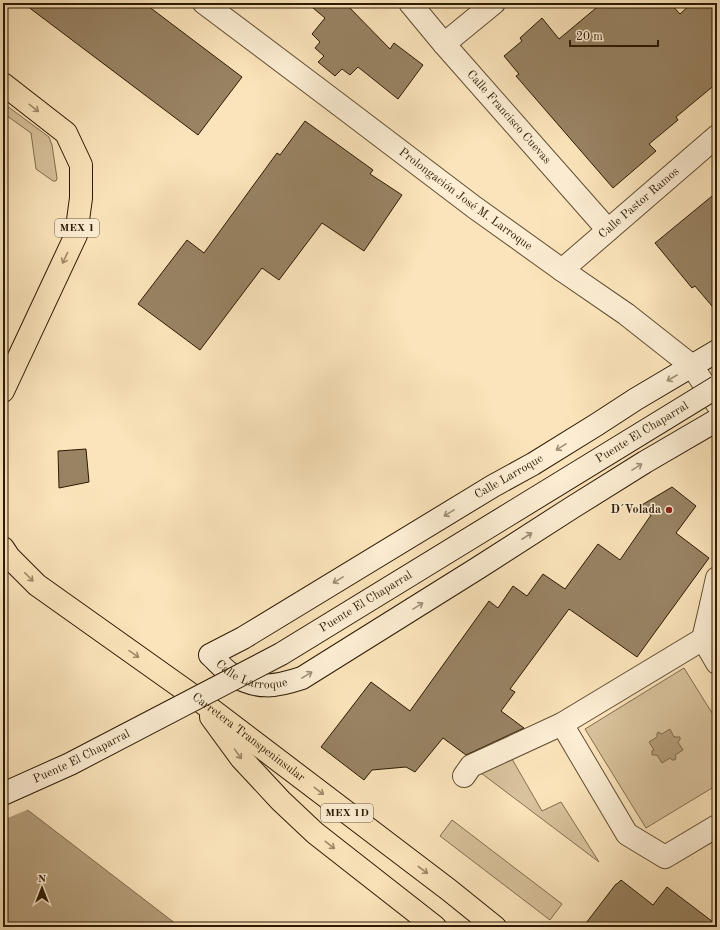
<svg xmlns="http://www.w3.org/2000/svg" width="720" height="930" viewBox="0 0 720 930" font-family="'Old Standard TT',serif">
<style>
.green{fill:#d8c29c;stroke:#826e50;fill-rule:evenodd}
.water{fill:#b59f7c;stroke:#7e6a4c}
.pier{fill:#fbe4bb}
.building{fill:#988363;stroke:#2c1a03}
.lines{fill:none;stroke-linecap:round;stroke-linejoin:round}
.street-casing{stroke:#604c31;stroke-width:24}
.secondary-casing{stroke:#2c1a03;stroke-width:24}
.highway-casing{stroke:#2c1a03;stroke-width:24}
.street{stroke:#fcedd3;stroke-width:22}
.secondary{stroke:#fcedd3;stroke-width:22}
.highway{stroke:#fbe4bb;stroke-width:22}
.secondary-bridge-casing{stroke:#2c1a03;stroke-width:24;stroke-linecap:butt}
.secondary-bridge{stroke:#fcedd3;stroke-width:22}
.oneway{stroke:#9e8968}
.oneway2{stroke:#9e8e75}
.poi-dot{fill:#8f2418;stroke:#fcedd3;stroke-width:1.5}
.labels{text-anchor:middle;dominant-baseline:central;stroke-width:3;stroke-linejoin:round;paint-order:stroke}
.shield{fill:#fcedd3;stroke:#6a5941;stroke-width:1}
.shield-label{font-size:11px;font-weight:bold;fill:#2c1a03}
.street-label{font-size:12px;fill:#2c1a03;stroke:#fcedd3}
.poi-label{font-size:12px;font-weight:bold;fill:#2c1a03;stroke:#fcedd3;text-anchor:end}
</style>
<rect width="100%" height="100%" fill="#fbe4bb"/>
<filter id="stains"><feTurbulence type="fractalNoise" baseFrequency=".005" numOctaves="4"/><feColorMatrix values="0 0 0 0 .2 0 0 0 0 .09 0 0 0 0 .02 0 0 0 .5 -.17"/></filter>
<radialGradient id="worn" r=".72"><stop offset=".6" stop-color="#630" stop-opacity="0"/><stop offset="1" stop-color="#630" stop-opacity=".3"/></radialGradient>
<g class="green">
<path d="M3,103L49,137L52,145L57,178L56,181H53L36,169L31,133L3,113Z"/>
<path d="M684,668L717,721V785L646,828L585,729ZM658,737H675L678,742L675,755H657L652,751L654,750Z"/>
<path d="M512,759L542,811L561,802L599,862L481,773Z"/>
<path d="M452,820L562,904L550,920L440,836Z"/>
</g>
<g class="water">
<path d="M670,729L674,737H680V740L678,742L683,750L675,755L676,758L675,760H672L670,758L662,763L657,755H652V751L654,750L649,742L657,737V734L658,732L662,734Z"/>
<path d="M3,791L180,927H3Z"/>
</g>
<path class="pier" d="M3,789H4L29,809L3,820Z"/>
<g class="building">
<path d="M23,3H144L242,77L198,135Z"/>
<path d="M307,3H345L390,49L394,43L423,65L398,99L358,67L350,75L342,69L335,76L318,62L324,56L315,48L320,42L312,34L325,18Z"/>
<path d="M602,3H670L680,14L692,3H710L717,11V83L676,117L678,120L649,144L656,151L613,188L516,76L519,74L504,56L522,41L520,38L542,18L559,39Z"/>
<path d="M305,121L373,170L370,174L402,195L364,251L322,223L279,280L262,268L200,350L138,304L187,240L204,253L277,153L280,155Z"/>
<path d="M717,192V312L695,286L692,288L655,243Z"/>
<path d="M86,449L89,482L59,488L58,451Z"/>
<path d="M672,487L696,506L676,533L709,558L637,657L569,609L510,689L515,692L501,711L524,728L466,755L443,738L415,772L406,767L372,770L364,780L321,747L371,682L410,711L489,601L498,608L513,586L527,596L543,574L565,589L598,544L620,560L651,515L640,506Z"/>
<path d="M621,880L653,905L667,887L717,925V927H583L616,884H617Z"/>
</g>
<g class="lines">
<g class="street-casing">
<g id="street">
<path id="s1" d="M204,3L333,100L474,207L562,270L626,314L692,366L717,404"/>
<path id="s2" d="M410,3L444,44L608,230"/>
<path d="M444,44L494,3"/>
<path id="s3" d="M562,270L717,136"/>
<path d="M711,605L717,578"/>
<path d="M703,639L711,605L717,601"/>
<path d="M562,724L627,834L665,857L717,826"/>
<path d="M464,776L471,766L562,724L703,639L717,663"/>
</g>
</g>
<g class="secondary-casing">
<g id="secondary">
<path id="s4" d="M717,351L636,399L596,425L533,464L493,486L243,638L210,655C217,661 223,669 231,674C257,690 275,687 302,678L478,568L573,507L645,462L717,420"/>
</g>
</g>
<g class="highway-casing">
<g id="highway">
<path d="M3,84L66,133L81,165V198L76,235L3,391"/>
<path id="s5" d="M3,548L9,557L37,585L199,700L449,890L495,927"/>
<path d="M211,717L241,758L281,801L315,833L435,927"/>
</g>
</g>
<use href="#street" class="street"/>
<use href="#secondary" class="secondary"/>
<use href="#highway" class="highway"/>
<g class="secondary-bridge-casing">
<g id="secondary-bridge">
<path id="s6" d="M3,794L70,764L281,654L717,387"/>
</g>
</g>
<use href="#secondary-bridge" class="secondary-bridge"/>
</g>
<defs><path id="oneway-shaft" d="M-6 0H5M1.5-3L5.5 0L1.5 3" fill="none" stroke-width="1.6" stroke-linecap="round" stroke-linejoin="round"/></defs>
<g class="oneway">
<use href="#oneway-shaft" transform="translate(34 108) rotate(38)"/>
<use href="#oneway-shaft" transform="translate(65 258) rotate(115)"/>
<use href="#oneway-shaft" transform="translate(29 577) rotate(45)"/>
<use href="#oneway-shaft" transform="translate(134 654) rotate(35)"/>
<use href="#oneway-shaft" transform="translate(238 754) rotate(54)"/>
<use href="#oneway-shaft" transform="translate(319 791) rotate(37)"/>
<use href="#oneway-shaft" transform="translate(330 845) rotate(38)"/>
<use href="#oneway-shaft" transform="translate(423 870) rotate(37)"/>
</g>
<g class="oneway2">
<use href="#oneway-shaft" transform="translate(672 378) rotate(150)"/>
<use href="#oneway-shaft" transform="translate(561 447) rotate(148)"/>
<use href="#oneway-shaft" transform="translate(637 467) rotate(-32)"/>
<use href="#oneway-shaft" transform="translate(449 513) rotate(149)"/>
<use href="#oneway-shaft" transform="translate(527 536) rotate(-33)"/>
<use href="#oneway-shaft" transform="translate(338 580) rotate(149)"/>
<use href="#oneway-shaft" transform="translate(418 606) rotate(-32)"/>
<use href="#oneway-shaft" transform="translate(307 675) rotate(-31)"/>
</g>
<circle class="poi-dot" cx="669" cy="510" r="4"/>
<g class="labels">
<g class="shield">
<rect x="55" y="219" width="44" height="18" rx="3"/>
<rect x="321" y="804" width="52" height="18" rx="3"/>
</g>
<g class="shield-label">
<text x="77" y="228">MEX 1</text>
<text x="347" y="813">MEX 1D</text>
</g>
<g class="street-label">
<text stroke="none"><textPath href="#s2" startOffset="151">Calle Francisco Cuevas</textPath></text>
<text stroke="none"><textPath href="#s1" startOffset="327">Prolongación José M. Larroque</textPath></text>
<text stroke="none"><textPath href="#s3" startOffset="102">Calle Pastor Ramos</textPath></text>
<text stroke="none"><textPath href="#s6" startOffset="735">Puente El Chaparral</textPath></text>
<text transform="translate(509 477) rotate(-30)">Calle Larroque</text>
<text stroke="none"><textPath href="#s6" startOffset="411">Puente El Chaparral</textPath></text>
<text stroke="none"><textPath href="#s4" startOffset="640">Calle Larroque</textPath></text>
<text stroke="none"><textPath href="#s5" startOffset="311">Carretera Transpeninsular</textPath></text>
<text stroke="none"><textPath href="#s6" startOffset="87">Puente El Chaparral</textPath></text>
</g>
<g class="poi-label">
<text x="661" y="510">D´Volada</text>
</g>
</g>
<rect width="720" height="930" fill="none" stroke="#fbe4bb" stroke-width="16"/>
<rect x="4" y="4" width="712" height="922" fill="none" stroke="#2c1a03" stroke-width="2"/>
<rect x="8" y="8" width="704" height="914" fill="none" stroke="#2c1a03"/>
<g transform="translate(42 888)" stroke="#fcedd3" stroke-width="3" paint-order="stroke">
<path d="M0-3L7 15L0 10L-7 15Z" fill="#2c1a03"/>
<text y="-6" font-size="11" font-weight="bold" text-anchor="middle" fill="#2c1a03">N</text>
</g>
<path d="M570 40v6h88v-6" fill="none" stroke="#2c1a03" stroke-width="2"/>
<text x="576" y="40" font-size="12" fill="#2c1a03" stroke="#fcedd3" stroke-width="3" paint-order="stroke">20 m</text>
<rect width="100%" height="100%" filter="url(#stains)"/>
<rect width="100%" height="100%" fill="url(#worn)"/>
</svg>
